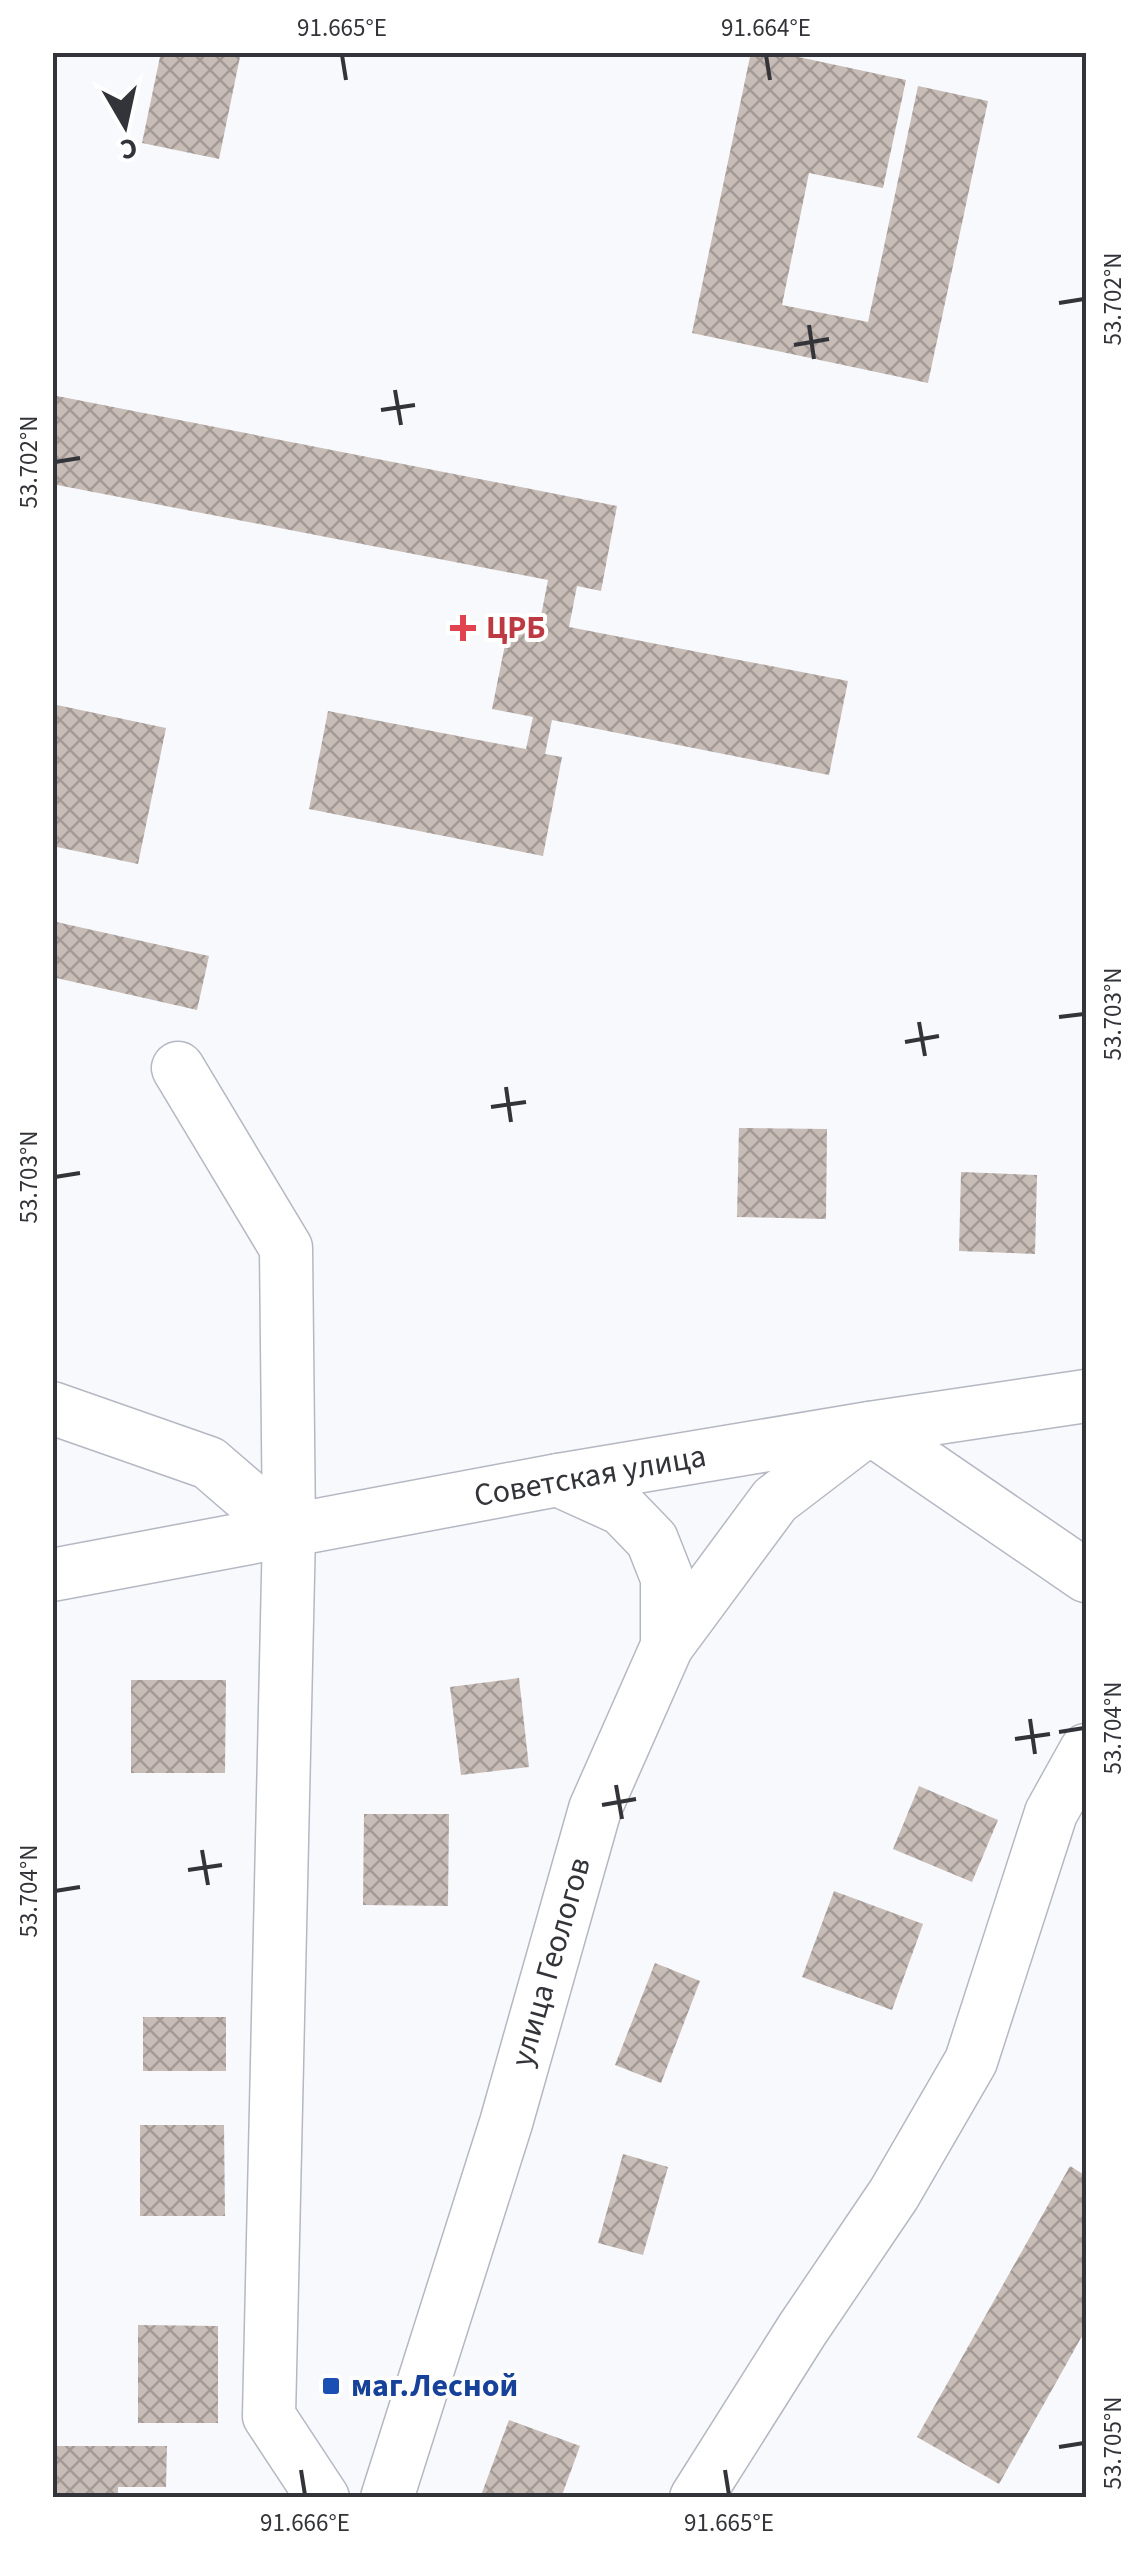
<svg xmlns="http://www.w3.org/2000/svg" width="1139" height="2550" viewBox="0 0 1139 2550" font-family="'Source Sans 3',sans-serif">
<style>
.building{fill:url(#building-cross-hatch)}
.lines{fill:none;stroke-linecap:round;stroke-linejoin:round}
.minor-casing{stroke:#b5b8c3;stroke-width:55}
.minor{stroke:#fff;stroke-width:52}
.ticks{fill:none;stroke:#333439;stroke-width:4}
.health-dot{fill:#e0444e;stroke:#fff;stroke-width:4}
.transit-dot{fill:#1a4fb4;stroke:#fff;stroke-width:4}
.labels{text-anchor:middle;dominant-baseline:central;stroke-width:8;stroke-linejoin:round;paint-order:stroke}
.health-label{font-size:32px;font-weight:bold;fill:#be3a42;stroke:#fff;text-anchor:start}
.street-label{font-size:32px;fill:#333439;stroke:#fff}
.transit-label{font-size:32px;font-weight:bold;fill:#164399;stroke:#fff;text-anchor:start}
.neatline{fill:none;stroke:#333439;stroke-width:4}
.ticks-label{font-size:25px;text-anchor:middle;fill:#333439}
</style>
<defs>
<pattern id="building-cross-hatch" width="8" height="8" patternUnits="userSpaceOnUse" patternTransform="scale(2.5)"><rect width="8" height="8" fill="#c8bcb6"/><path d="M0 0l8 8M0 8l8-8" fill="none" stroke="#a39a95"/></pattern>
</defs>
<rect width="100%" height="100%" fill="#f8f9fd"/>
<g class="building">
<path d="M161,52H241L219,159L142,143Z"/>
<path d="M751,52H775L906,80L883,188L809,173L782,305L868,322L918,86L988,101L928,383L692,333Z"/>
<path d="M52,395L617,506L601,591L577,586L569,627L848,681L829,775L552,720L545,754L562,757L543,856L309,809L328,711L526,749L533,717L492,709L511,615L540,621L548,580L52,484Z"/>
<path d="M52,704L166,728L138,864L52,846Z"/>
<path d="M52,921L209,956L197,1010L52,977Z"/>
<path d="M739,1128L827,1129L826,1219L737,1217Z"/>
<path d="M961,1172L1037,1175L1035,1254L959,1251Z"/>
<path d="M519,1678L529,1767L461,1775L450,1687Z"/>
<path d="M131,1680H226L225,1773H131Z"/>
<path d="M919,1786L998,1820L972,1882L893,1849Z"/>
<path d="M364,1814H449L448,1906L363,1905Z"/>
<path d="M834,1891L923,1924L892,2010L802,1977Z"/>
<path d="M655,1963L700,1981L661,2083L615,2065Z"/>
<rect x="143" y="2017" width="83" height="54"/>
<path d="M140,2125H224L225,2216H140Z"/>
<path d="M623,2154L668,2167L643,2255L598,2243Z"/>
<path d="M1070,2166L1086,2176V2329L999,2484L917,2437Z"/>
<path d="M138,2325L218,2326V2423H138Z"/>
<path d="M509,2420L580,2446L561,2498H480Z"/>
<path d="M52,2446H167L166,2487H118V2498H52Z"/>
</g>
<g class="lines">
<g class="minor-casing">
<g id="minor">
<path d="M178,1068L286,1248L289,1532L269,2416L323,2498"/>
<path d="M52,1408L209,1463L289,1532"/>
<path d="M870,1428L1086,1576"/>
<path d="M52,1575L558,1480L870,1428L1086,1396"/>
<path d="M667,1646L775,1500L864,1432"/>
<path d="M387,2498L506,2123L595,1809L667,1646V1578L652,1540L622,1509L558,1480"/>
<path d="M696,2498L802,2330L894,2194L971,2061L1051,1813L1086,1750"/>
</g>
</g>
<use href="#minor" class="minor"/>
</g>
<path class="ticks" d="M342,55L346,80M766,55L770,80M1059,303L1084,299M809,325L814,359M794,345L829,339M395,390L401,425M381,410L415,405M55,462L80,458M1059,1017L1084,1014M919,1022L925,1056M905,1042L939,1036M506,1087L511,1122M491,1107L526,1102M55,1177L80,1173M1030,1719L1035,1754M1059,1732L1084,1728M1015,1739L1050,1734M616,1785L622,1819M602,1805L636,1799M202,1850L208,1885M188,1870L222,1865M55,1891L80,1887M1059,2447L1084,2443M301,2470L305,2495M725,2470L729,2495"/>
<path class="health-dot" d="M458 613h10v10h10v10h-10v10h-10v-10h-10v-10h10z"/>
<rect class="transit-dot" x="321" y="2376" width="20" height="20" rx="5"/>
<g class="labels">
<g class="health-label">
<text x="486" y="628">ЦРБ</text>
</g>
<g class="street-label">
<text transform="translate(590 1476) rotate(-10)">Советская улица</text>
<text transform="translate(551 1962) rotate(-74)">улица Геологов</text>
</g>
<g class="transit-label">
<text x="351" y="2386">маг.Лесной</text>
</g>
</g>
<rect width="1139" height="2550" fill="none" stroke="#ffffff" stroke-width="110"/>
<g transform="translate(125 125) rotate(171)" stroke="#ffffff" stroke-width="8" paint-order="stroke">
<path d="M0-8L18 38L0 25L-18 38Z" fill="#333439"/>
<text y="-15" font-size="28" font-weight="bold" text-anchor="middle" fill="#333439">С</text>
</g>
<rect x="55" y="55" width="1029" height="2440" class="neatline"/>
<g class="ticks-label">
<text x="342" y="36">91.665°E</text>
<text x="766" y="36">91.664°E</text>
<text transform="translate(1112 299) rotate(-90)" y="9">53.702°N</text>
<text transform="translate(28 462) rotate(-90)" y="9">53.702°N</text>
<text transform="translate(1112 1014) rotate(-90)" y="9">53.703°N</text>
<text transform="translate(28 1177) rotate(-90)" y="9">53.703°N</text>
<text transform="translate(1112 1728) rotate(-90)" y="9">53.704°N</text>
<text transform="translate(28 1891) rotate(-90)" y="9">53.704°N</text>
<text transform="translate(1112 2443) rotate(-90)" y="9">53.705°N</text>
<text x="305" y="2531">91.666°E</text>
<text x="729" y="2531">91.665°E</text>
</g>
</svg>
